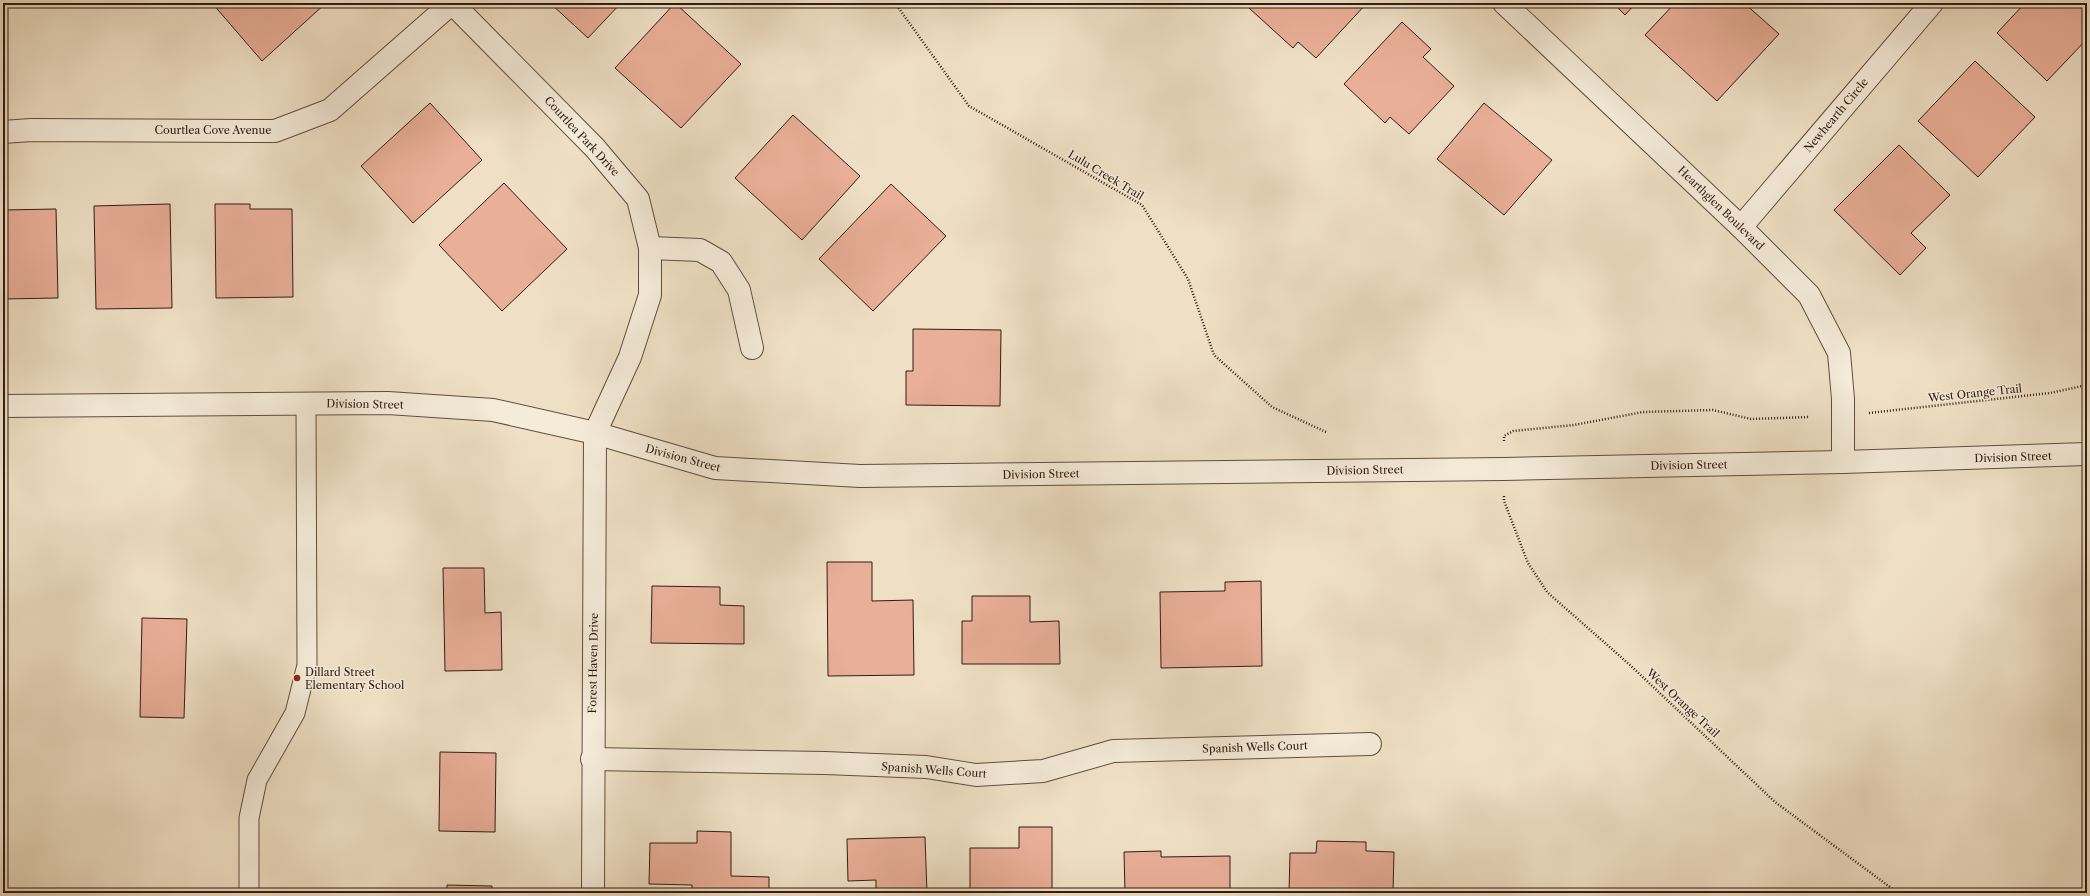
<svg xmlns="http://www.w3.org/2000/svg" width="2090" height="896" viewBox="0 0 2090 896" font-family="'Libre Caslon Text',serif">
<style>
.building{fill:#eaaf99;stroke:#311b13}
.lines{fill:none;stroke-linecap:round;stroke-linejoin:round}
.service-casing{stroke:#604c40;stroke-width:21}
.minor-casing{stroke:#604c40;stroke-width:24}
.tertiary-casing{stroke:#604c40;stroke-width:24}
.path{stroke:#311b13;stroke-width:2.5;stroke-dasharray:1 2;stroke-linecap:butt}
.service{stroke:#f5ebd9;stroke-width:19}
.minor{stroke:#f5ebd9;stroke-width:22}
.tertiary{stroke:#f5ebd9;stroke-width:22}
.poi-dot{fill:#8f2418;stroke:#f5ebd9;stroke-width:1.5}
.labels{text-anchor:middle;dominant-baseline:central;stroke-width:3;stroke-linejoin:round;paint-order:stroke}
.street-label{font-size:11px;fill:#311b13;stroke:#f5ebd9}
.poi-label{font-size:11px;fill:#311b13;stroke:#f5ebd9;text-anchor:start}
</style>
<rect width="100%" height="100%" fill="#efe0c5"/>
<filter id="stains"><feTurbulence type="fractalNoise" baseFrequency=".005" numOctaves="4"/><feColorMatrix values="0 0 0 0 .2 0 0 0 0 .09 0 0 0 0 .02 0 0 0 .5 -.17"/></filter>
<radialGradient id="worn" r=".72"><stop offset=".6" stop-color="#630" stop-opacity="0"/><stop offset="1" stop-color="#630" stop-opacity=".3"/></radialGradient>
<g class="building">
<path d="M212,3H326L262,61Z"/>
<path d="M550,3H621L588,38Z"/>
<path d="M675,3L741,64L681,128L615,68Z"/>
<path d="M1254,3H1367L1316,58L1298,42L1293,48L1249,8Z"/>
<path d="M1613,3H1636L1625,15Z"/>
<path d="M1675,3H1744L1779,34L1717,101L1645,35Z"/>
<path d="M2025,3H2087V39L2047,81L1997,33Z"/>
<path d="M1402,22L1431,49L1423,57L1454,86L1409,134L1390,117L1385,123L1344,84Z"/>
<path d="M1975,61L2035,117L1978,177L1918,121Z"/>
<path d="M430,103L482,160L413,223L361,166Z"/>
<path d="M1484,103L1552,160L1504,215L1437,159Z"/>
<path d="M793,115L860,176L802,240L735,178Z"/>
<path d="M1899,145L1950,195L1911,233L1926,248L1900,275L1834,210Z"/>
<path d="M504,183L567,249L502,311L439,245Z"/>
<path d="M891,184L946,236L873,311L819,259Z"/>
<path d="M170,204L172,308L96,309L94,206Z"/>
<path d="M215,204H250V209H292L293,297L216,298Z"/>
<path d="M56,209L58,298L3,299V210Z"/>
<path d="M913,329L1001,330L1000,406L906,405V371H913Z"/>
<path d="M827,562H872V601L913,600L914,675L828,676Z"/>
<path d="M443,568H484L485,613L501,612L502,670L445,671Z"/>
<path d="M1261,581L1262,666L1161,668L1160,592L1225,591V582Z"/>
<path d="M652,586L720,587V605L744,606V644L651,643Z"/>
<path d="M972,596H1030V622L1059,621L1060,664H962V621H972Z"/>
<path d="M142,618L187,619L184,718L140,717Z"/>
<path d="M440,752L496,753L495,832L439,831Z"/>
<path d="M1019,827H1052V893H970V848H1019Z"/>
<path d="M697,831L731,832V876L769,877V893H692V885L649,884L650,843H697Z"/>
<path d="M925,837L927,893H876V880L848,881L847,839Z"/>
<path d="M1317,841L1366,842V851L1394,852L1393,893H1289L1290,853H1316Z"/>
<path d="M1161,851V857L1230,856V893H1125L1124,852Z"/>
<path d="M447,885L492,886V893H447Z"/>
</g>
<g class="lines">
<g class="service-casing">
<path id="service" d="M249,893V818L257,780L295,713L307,665L306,403"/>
</g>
<g class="minor-casing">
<g id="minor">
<path d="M452,3L595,148L638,199L650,248V295L630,357L595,433L593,893"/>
<path d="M1504,3L1741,227L1809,295L1839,353L1843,399V462"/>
<path d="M3,132L31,130L275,131L330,110L452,3"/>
<path d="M1741,227L1932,3"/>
<path d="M650,248L700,250L721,262L739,290L752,348"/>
<path d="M592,759L825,763L926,767L976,775L1043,771L1113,751L1370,744"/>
</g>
</g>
<g class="tertiary-casing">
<path id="tertiary" d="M3,406L388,403L493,410L595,433L715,468L860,476L1504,469L1843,462L2087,454"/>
</g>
<g class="path">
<path d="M895,3L969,106L1142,205L1188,279L1214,355L1272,407L1326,432"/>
<path d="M1869,413L2050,393L2087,385"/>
<path d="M1504,441V436L1513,431L1574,425L1643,412L1713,410L1751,419L1810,417"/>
<path d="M1504,496V501L1528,563L1547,592L1630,665L1775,802L1898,893"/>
</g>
<use href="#service" class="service"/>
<use href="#minor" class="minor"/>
<use href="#tertiary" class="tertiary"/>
</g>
<circle class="poi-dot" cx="297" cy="678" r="4"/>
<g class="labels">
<g class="street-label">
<text transform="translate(1836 115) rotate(-50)">Newhearth Circle</text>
<text x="213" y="130">Courtlea Cove Avenue</text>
<text transform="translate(582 136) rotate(47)">Courtlea Park Drive</text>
<text transform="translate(1106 175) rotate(31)">Lulu Creek Trail</text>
<text transform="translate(1721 208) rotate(44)">Hearthglen Boulevard</text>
<text transform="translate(1975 393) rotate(-6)">West Orange Trail</text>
<text transform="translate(365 404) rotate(1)">Division Street</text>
<text transform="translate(2013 457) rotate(-2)">Division Street</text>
<text transform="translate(683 458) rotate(15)">Division Street</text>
<text transform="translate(1689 465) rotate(-1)">Division Street</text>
<text transform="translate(1365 470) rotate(-1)">Division Street</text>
<text transform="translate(1041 474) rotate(-1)">Division Street</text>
<text transform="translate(593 663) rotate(-89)">Forest Haven Drive</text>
<text transform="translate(1683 703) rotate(43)">West Orange Trail</text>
<text transform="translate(1255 747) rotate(-2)">Spanish Wells Court</text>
<text transform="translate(934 770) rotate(4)">Spanish Wells Court</text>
</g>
<g class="poi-label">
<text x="305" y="672">Dillard Street<tspan x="305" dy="13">Elementary School</tspan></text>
</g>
</g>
<rect width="2090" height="896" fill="none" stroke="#efe0c5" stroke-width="16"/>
<rect x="4" y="4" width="2082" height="888" fill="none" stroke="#311b13" stroke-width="2"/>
<rect x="8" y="8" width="2074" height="880" fill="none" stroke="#311b13"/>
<rect width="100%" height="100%" filter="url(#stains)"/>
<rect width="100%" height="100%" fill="url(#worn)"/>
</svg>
